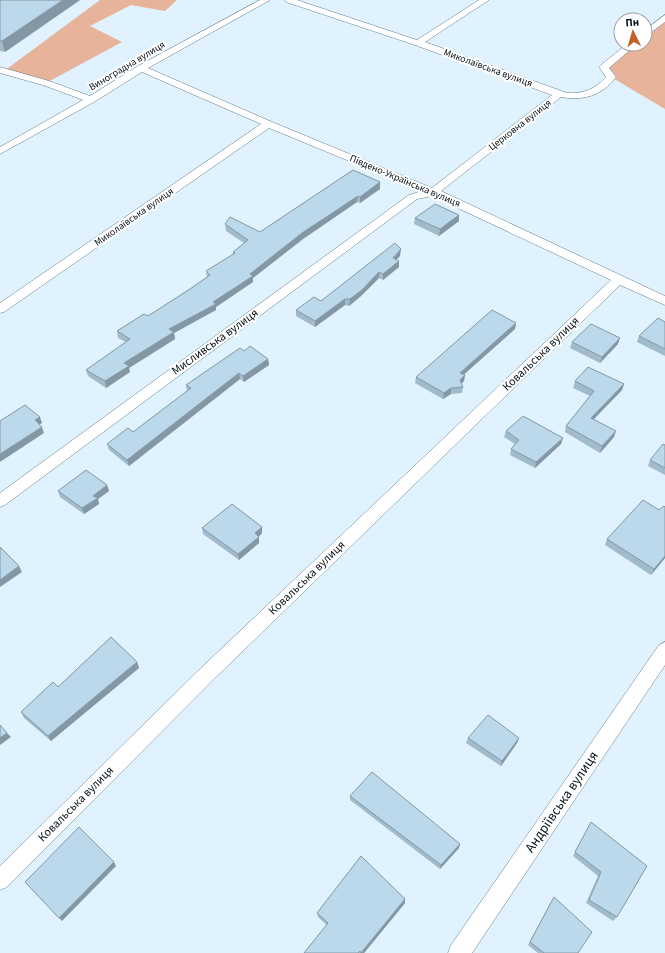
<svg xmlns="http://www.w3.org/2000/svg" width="665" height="953" viewBox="0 0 665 953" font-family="'Source Sans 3',sans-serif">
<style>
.green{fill:#e7b39a}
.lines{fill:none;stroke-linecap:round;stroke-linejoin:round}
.minor-casing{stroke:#607c8c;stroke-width:1}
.minor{fill:#fff;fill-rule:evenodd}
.wall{fill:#a1bbca}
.shaded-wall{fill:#8398a4}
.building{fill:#bbd9eb;stroke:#8398a4}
.labels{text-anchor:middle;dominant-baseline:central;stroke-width:4;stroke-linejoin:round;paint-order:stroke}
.far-street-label{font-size:10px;fill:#09141a;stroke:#fff}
.street-label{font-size:12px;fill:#09141a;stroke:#fff}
.near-street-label{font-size:14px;fill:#09141a;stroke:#fff}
</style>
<rect width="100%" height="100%" fill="#e0f2fd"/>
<g class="green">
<path d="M100,0H177L165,11L131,5L90,26L122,42L46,83L4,71Z"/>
<path d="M665,18V109L611,77L604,67L633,44H645V34Z"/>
</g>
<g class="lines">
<g class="minor-casing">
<g id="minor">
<path d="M260,0H270L148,68L272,122L432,188L552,95L415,45L286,2L285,0H297L417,40L479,0H489L425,42L567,93C584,94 595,89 606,77L599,67L601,65L627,44H637L609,68L616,77C602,96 583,101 561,97L441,191L665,296V305L620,285L214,679L7,887L0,890V866L202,667L611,280L432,196L417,199L5,505L0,507V493L409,195L422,191L269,128L4,312L0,313V303L261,124L142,72L94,102L0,154V147L83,100L43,85L0,73V67L49,81L90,96L138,66Z"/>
<path d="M665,15V22L645,37V30Z"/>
<path d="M665,642V665L472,953H448L451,945L659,645Z"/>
</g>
</g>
<use href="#minor" class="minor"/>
</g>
<g class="wall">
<path d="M0,0H80L5,52L0,51Z"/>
<path d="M353,170L380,189L360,203L357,202L303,239L253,278V282L216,307V310L174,333L175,339L129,368L130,372L106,388L88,376L86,370L126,342L118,338L117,331L148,316L190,289L207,277L206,271L233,255V252L244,243L226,231L225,224L260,232Z"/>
<path d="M415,218L459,221L439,236L414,224Z"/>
<path d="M400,256L396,260L399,267L383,280L379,278L361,296L349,306L345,305L315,327L296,316V310L321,301Z"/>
<path d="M665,322V356L637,342L639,336Z"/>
<path d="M516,323L515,329L464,374L465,375L464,381L461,384L463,387L462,393L451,394L443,399L415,383L416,377Z"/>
<path d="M572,342L618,344L600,363L570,348Z"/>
<path d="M244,351L268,359L269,365L244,382L240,379L129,466L109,450L107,444L133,432L187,391L186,385Z"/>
<path d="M575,381L624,384L622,390L594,419L614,437L600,453L565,432L566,426L590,396L573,388Z"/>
<path d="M506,431L563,438L561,444L535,468L510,455L511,449L515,444L504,437Z"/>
<path d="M665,445V475L648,466L650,460Z"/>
<path d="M107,485L109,491L98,499L99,504L84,514L60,497L58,491Z"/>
<path d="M665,507V558L651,575L605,545L607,539Z"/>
<path d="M202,528L262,533L259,537V543L239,560L203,534Z"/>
<path d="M137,662L139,668L51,741L24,718L21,712Z"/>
<path d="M468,738H519L517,743L501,766L466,743Z"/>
<path d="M350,796L460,844L459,848L440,869L350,800Z"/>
<path d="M591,822L617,917L613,921L586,903L598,876L573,856Z"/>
<path d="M554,897L578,953H538L528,945Z"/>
<path d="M405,903L364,953H304L327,925L318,917L317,913Z"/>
</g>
<g class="shaded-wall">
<path d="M63,0H80L5,52L2,41Z"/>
<path d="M380,182V189L360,203V197Z"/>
<path d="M358,196L357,202L303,239L253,278V282L216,307V310L174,333L175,339L129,368L130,372L106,388L105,381L124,363L169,329L213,302L302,233Z"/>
<path d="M459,215V221L439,236L440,229Z"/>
<path d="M401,249L400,256L392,264L393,258Z"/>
<path d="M399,261V267L383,280V274Z"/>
<path d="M379,272V278L361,296L349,306L350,299Z"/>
<path d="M345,299V305L315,327V321Z"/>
<path d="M516,323L515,329L459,379L460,373Z"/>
<path d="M620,338L618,344L600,363L602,357Z"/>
<path d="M268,359L269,365L244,382L243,376Z"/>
<path d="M239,373L240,379L129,466L127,460Z"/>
<path d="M465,375L464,381L459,387L460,380Z"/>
<path d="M624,384L622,390L589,424L591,418Z"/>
<path d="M451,388V394L443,399L444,393Z"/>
<path d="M40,417L42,423L37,426L35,420Z"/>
<path d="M42,427L44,433L0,462V454Z"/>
<path d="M616,431L614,437L600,453L602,446Z"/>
<path d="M563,438L561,444L535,468L536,462Z"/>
<path d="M107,485L109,491L98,499L99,504L84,514L82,508L93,496Z"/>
<path d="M262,527V533L256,539L259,537V543L239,560L238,554L255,533Z"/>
<path d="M665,556V558L651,575L654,569Z"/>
<path d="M19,566L22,572L0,587V580Z"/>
<path d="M137,662L139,668L51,741L48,736Z"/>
<path d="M7,733L11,737L0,745V738Z"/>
<path d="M519,738L517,743L501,766L502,761Z"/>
<path d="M460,844L459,848L440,869L441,865Z"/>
<path d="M114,862L116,866L62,921L59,918Z"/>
<path d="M405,899V903L364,953H361Z"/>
</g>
<g class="building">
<path d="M0,0H63L2,41H0Z"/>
<path d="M353,170L380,182L360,197L358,196L302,233L250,274L253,276L213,302L216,304L169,329L174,332L124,363L129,366L105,381L86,370L130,339L117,331L144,314L148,316L190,289L210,275L206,271L235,253L233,252L248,240L225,224L230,217L260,232Z"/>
<path d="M435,204L459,215L440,229L415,218Z"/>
<path d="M395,243L401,249L393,258L399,261L383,274L379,272L362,290L350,299H345L315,321L296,310L314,297L321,301Z"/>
<path d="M492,310L516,323L460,373L465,375L460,380L463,387L451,388L444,393L416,377Z"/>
<path d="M658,318L665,322V349L639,336Z"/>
<path d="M591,324L620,338L602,357L572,342Z"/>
<path d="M250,346L268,359L243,376L239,373L127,460L107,444L128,428L133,432L191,388L186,385L240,348L244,351Z"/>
<path d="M588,367L624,384L591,418L616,431L602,446L566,426L594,391L575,381Z"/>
<path d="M25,405L40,417L35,420L42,427L0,454V421Z"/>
<path d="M523,416L563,438L536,462L511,449L519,440L506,431Z"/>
<path d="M663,444L665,445V468L650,460Z"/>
<path d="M86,470L107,485L93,496L98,498L82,508L58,491Z"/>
<path d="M643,500L659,510L664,506L665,507V556L654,569L607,539Z"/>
<path d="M232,504L262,527L255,533L259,537L238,554L202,528Z"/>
<path d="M0,547L19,566L0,580Z"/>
<path d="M111,637L137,662L48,736L21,712L53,682L58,687Z"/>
<path d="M488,715L519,738L502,761L468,738Z"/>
<path d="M0,725L7,733L0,738Z"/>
<path d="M372,772L460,844L441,865L350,796Z"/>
<path d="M591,822L647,866L617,917L589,900L601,872L575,852Z"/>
<path d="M79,827L114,862L59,918L25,882Z"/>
<path d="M361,856L405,899L361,953L360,951L358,953H304L328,923L317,913Z"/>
<path d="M554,897L592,932L578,953H544L530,942Z"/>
</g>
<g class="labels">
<g class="far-street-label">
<text transform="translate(127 66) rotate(-31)">Виноградна вулиця</text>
<text transform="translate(488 68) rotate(20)">Миколаївська вулиця</text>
<text transform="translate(520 125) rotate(-38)">Церковна вулиця</text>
<text transform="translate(405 181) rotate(23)">Південо-Українська вулиця</text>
<text transform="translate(134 217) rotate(-35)">Миколаївська вулиця</text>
</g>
<g class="street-label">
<text transform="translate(215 342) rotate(-36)">Мисливська вулиця</text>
<text transform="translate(541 354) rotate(-44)">Ковальська вулиця</text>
<text transform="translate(307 578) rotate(-44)">Ковальська вулиця</text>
<text transform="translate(76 804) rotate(-45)">Ковальська вулиця</text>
</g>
<g class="near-street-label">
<text transform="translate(562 802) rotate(-56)">Андріївська вулиця</text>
</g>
</g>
<g transform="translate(633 32) rotate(355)"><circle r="19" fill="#ffffff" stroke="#9da1a3"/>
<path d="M0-3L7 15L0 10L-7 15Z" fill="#c36027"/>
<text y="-6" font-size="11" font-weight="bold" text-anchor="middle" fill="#09141a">Пн</text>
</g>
</svg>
